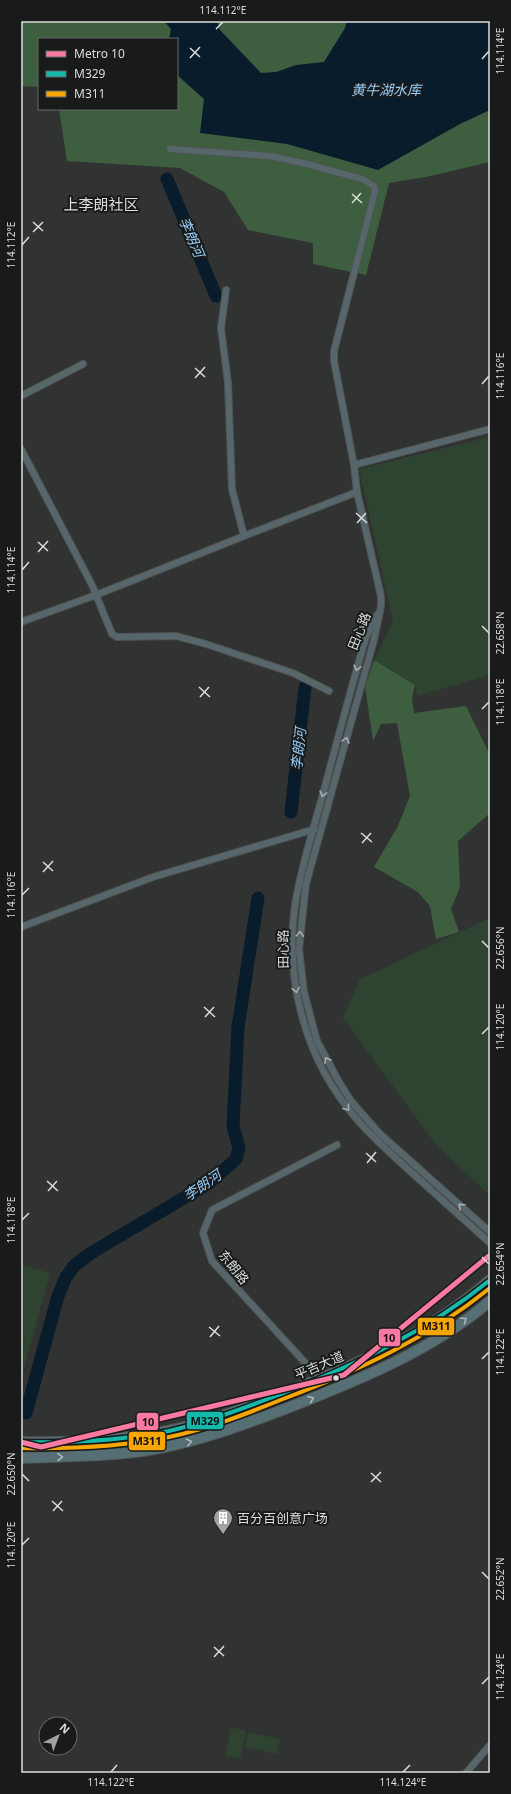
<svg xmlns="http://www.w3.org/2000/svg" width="511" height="1794" viewBox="0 0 511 1794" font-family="'Noto Sans','Noto Sans SC',sans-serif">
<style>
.green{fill:#2e4330}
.forest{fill:#3d5f3f}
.water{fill:#081c2c}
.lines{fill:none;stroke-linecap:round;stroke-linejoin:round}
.river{stroke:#081c2c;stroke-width:13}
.street-casing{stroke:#505252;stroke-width:8}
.primary-casing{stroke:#505252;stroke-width:12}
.street{stroke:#57666a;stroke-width:6}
.primary{stroke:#566f75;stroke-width:10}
.bus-1-casing{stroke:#191b1b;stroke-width:7}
.bus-2-casing{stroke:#191b1b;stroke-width:7}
.bus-1{stroke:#14b9a9;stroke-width:4}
.bus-2{stroke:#f7a600;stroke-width:4}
.metro-1-casing{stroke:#191b1b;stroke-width:8}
.metro-1{stroke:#f979a0;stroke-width:5}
.oneway{stroke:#a6aeb0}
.oneway2{stroke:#acb7b9}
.ticks{fill:none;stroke:#dbdede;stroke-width:1.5}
.bus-dot{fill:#dbdede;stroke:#191b1b;stroke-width:1.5}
.labels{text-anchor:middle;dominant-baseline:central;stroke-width:4;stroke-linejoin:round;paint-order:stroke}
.street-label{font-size:13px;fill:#dbdede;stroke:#191b1b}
.poi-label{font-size:13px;fill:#dbdede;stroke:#191b1b;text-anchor:start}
.water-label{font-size:14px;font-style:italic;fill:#95cbf6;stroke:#191b1b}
.quarter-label{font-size:15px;fill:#dbdede;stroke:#191b1b}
.line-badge{stroke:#191b1b;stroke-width:1.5}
.pale-badge-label{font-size:11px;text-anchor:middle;font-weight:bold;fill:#111}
.neatline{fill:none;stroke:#dbdede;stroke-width:1.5}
.ticks-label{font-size:10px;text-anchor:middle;fill:#dbdede}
</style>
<rect width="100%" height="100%" fill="#313333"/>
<g class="green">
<path d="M490,437V675L417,696L415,685L374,660L393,621L359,469Z"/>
<path d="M490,918V1196L434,1142L343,1018L360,979Z"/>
<path d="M21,1265L50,1273L21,1380Z"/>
<path d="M231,1727L246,1731L240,1759L225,1756Z"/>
<path d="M248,1732L280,1739L277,1754L245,1747Z"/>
</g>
<g class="forest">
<path d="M21,21H490V162L426,177L389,183L366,275L313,264V243L248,230L224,192L180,168L67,161L59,109H177V39H39V87L21,86Z"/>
<path d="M374,660L415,685L412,698L414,713L466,706L490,755V813L458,841L460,887L451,909L459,932L436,939L430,906L418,892L374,867L398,826L410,796L397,723L381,724L373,741L365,687Z"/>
</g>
<path class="water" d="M164,21H217L220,30L261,73L276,72L296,65L324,62L345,28L347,21H490V110L460,124L378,170L287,144L200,133L204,99L177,75V39H169L171,29Z"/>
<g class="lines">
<g class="river">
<path d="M167,179L216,296"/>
<path d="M291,812L305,687"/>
<path d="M26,1413L58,1296L66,1277L75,1265L91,1253L209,1183L236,1159L239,1148L233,1126L238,1027L258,898"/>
</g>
<g class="street-casing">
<g id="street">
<path d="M170,149L270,156L307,164L362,179L374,186L375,191L334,351V361L354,465L357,492L381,596V606L374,640L306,884L299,949L304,992L317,1041L338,1080L351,1101L379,1133L490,1232"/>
<path d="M21,396L83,364"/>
<path d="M21,449L92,585L112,634L117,637L176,636L206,644L293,673L329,691"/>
<path d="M354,465L490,429"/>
<path d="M244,536L357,492"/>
<path d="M377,615L366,637C351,689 337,741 323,794C313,830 301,867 295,905C285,975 303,1051 347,1107C365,1131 388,1151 410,1171C437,1195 463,1219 490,1243"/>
<path d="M21,622L96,595L244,536L232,489L228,383L221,328L226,290"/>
<path d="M21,927L153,877L315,829"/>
<path d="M320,1379L212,1261L203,1233L212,1210L337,1145"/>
<path d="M466,1773L490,1745"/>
</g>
</g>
<g class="primary-casing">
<g id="primary">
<path d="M21,1442C65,1443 108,1441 151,1434C196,1427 238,1411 281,1394C355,1366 430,1333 490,1280"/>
<path d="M21,1458C66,1456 110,1457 154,1449C201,1441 245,1424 290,1407C359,1380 433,1350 490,1301"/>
</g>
</g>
<use href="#street" class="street"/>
<use href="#primary" class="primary"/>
<g class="bus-1-casing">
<path id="bus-1" d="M21,1442C70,1443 120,1441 169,1431C207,1422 244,1408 281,1394C357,1364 426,1332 490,1280"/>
</g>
<g class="bus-2-casing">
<path id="bus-2" d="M21,1448C70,1449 120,1447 169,1437C208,1429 246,1414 283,1399C358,1371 428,1338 490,1288"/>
</g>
<use href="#bus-1" class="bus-1"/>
<use href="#bus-2" class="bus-2"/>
<g class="metro-1-casing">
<path id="metro-1" d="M21,1442L41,1447L344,1375L490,1255"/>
</g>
<use href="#metro-1" class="metro-1"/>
</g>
<defs><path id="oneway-chevron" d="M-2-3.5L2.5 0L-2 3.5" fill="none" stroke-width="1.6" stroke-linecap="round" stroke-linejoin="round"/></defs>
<g class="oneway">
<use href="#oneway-chevron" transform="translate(357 668) rotate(105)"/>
<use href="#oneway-chevron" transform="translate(346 740) rotate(-74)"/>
<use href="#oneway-chevron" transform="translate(323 794) rotate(105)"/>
<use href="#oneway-chevron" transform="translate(300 934) rotate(-87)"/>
<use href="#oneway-chevron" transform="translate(296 990) rotate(80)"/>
<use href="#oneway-chevron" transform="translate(327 1060) rotate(-117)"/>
<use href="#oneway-chevron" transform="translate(347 1108) rotate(53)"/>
<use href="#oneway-chevron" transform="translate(461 1206) rotate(-138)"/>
</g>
<g class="oneway2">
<use href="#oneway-chevron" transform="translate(464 1320) rotate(-35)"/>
<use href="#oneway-chevron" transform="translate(311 1399) rotate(-21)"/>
<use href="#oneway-chevron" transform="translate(189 1442) rotate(-14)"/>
<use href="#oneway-chevron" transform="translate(60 1457) rotate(-1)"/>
</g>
<path class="ticks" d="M216,29L223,22M190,48L200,57M190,58L200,47M482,59L489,51M352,194L362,203M352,203L361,193M33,222L43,231M33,232L43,222M22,245L29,237M195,368L205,377M195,378L205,367M482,384L489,376M356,513L367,523M357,523L366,513M38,542L48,551M38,552L48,541M22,570L29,562M482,626L489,633M199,687L210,697M200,697L209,687M482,709L489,702M361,833L372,842M362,843L371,833M43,862L53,871M43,872L53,861M22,895L29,888M482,941L489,948M204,1007L215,1017M205,1017L214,1007M482,1034L489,1027M366,1153L376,1162M367,1163L376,1152M47,1181L58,1191M48,1191L57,1181M22,1220L29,1213M482,1257L489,1264M209,1327L220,1336M210,1337L219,1326M482,1359L489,1352M371,1473L381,1482M22,1474L29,1481M371,1482L381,1472M52,1501L63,1511M53,1511L62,1501M22,1545L29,1538M482,1572L489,1579M214,1647L224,1656M214,1657L224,1646M482,1684L489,1677M111,1772L117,1765M403,1772L410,1765"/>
<defs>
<g id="building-pin" transform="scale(1)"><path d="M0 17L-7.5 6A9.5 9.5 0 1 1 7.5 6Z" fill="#a0a2a2" stroke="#191b1b"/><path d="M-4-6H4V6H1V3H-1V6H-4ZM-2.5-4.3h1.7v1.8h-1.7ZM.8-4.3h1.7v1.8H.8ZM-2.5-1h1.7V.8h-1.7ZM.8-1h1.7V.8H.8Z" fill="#fff"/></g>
</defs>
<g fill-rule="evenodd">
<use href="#building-pin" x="223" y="1518"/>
</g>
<circle class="bus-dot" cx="336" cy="1378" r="3.5"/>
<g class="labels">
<g class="street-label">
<text transform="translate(359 631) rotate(-68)">田心路</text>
<text transform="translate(283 949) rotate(-91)">田心路</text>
<text transform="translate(234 1267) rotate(51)">东朗路</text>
<text transform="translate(319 1365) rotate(-23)">平吉大道</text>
</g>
<g class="poi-label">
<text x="237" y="1518">百分百创意广场</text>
</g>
<g class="water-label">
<text x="386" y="89">黄牛湖水库</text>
<text transform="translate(192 237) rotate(67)">李朗河</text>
<text transform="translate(298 749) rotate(-84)">李朗河</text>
<text transform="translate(202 1185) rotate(-35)">李朗河</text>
</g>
<g class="quarter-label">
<text x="101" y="204">上李朗社区</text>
</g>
</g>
<g class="line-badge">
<rect x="417" y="1317" width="38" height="19" rx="4" fill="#f7a600"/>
<rect x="378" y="1328" width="23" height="19" rx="4" fill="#f979a0"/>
<rect x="186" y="1411" width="38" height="19" rx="4" fill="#14b9a9"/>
<rect x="136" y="1412" width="23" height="19" rx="4" fill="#f979a0"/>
<rect x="128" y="1431" width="38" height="20" rx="4" fill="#f7a600"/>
</g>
<g class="pale-badge-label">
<text x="436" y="1330">M311</text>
<text x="389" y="1342">10</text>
<text x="205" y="1425">M329</text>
<text x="148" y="1426">10</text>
<text x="147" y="1445">M311</text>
</g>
<rect width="511" height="1794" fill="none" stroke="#191b1b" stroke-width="44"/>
<rect x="38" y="38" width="140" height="72" fill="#191b1b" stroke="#676969"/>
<rect x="46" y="51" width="20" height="6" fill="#f979a0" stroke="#676969"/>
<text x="74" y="58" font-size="12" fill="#dbdede">Metro 10</text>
<rect x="46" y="71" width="20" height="6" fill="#14b9a9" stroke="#676969"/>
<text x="74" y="78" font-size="12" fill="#dbdede">M329</text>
<rect x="46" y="91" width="20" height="6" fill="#f7a600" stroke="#676969"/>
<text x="74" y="98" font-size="12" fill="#dbdede">M311</text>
<g transform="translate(58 1736) rotate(42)"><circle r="19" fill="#191b1b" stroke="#676969"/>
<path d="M0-3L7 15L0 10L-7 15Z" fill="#a0a2a2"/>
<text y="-6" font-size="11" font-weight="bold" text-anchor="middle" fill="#dbdede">N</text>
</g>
<rect x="22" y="22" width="467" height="1750" class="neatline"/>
<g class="ticks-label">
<text x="223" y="14">114.112°E</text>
<text transform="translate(500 51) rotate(-90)" y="4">114.114°E</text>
<text transform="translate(11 245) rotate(-90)" y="4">114.112°E</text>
<text transform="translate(500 376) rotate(-90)" y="4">114.116°E</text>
<text transform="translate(11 570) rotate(-90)" y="4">114.114°E</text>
<text transform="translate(500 633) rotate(-90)" y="4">22.658°N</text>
<text transform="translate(500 702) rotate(-90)" y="4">114.118°E</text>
<text transform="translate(11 895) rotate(-90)" y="4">114.116°E</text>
<text transform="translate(500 948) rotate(-90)" y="4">22.656°N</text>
<text transform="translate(500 1027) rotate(-90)" y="4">114.120°E</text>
<text transform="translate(11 1220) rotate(-90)" y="4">114.118°E</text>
<text transform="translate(500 1264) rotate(-90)" y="4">22.654°N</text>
<text transform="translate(500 1352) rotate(-90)" y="4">114.122°E</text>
<text transform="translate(11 1474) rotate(-90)" y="4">22.650°N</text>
<text transform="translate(11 1545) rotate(-90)" y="4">114.120°E</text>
<text transform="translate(500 1579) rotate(-90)" y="4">22.652°N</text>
<text transform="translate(500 1677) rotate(-90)" y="4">114.124°E</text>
<text x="111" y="1786">114.122°E</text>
<text x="403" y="1786">114.124°E</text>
</g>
</svg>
